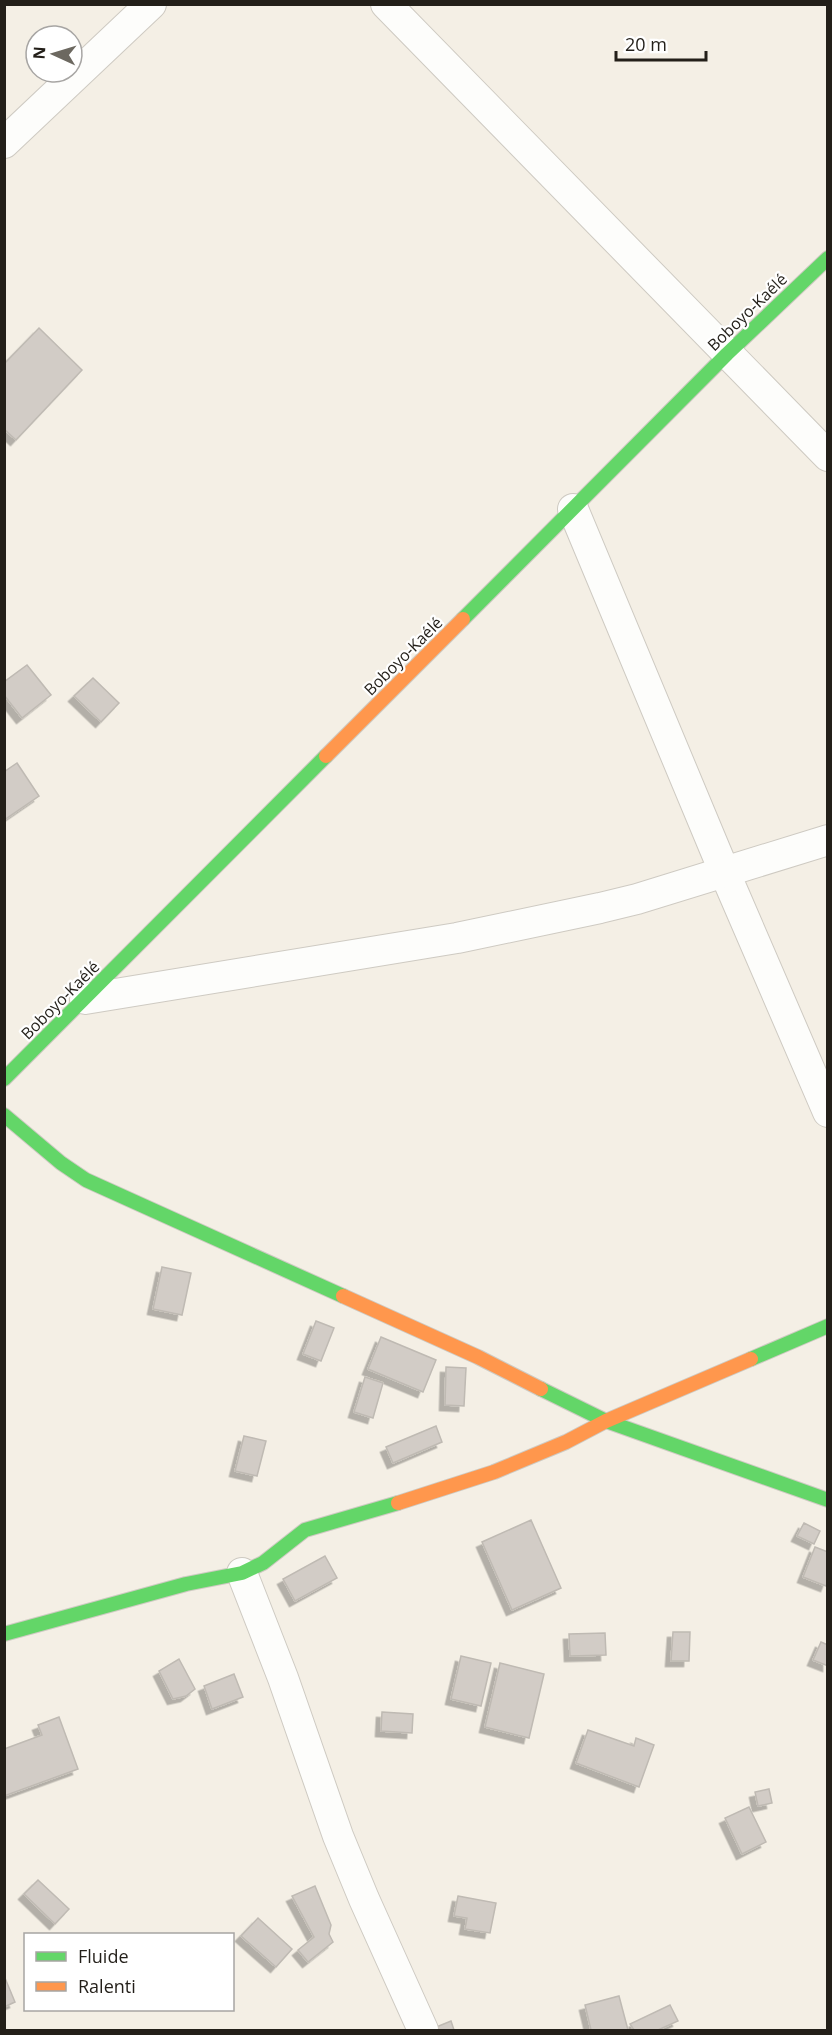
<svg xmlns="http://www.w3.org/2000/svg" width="832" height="2035" viewBox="0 0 832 2035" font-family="'Open Sans',sans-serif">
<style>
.building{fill:#d2ccc6;stroke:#bfbab3;stroke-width:1.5;filter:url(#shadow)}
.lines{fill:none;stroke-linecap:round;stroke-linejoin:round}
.street-casing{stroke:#cecac2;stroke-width:32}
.fast-casing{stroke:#cecac2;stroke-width:16}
.slow-casing{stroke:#cecac2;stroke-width:16}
.street{stroke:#fdfdfb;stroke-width:30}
.fast{stroke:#63d668;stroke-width:14}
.slow{stroke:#ff974d;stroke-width:14}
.labels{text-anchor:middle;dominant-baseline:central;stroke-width:4.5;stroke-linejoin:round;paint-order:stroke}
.street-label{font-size:16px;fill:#231f19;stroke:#fff}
</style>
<defs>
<filter id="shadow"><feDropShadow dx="-5.5" dy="5.5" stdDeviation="0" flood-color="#0004"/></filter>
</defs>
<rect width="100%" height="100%" fill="#f4efe5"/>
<g class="building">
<path d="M39,328L82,370L16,440L4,429V364Z"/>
<path d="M27,665L51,695L22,718L4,695V682Z"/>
<path d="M93,678L119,703L101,722L74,696Z"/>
<path d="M17,763L39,796L4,820V772Z"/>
<path d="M162,1267L191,1273L182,1315L153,1309Z"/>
<path d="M316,1321L334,1328L321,1361L303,1354Z"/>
<path d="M381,1337L436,1360L423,1392L368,1369Z"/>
<path d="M446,1367L466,1368L464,1406L445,1405Z"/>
<path d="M365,1377L383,1383L373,1418L354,1412Z"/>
<path d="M436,1426L442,1442L393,1463L386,1447Z"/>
<path d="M244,1436L266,1441L257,1476L235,1471Z"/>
<path d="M531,1520L561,1588L512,1610L482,1542Z"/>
<path d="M804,1523L820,1531L814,1544L797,1536Z"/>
<path d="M815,1547L828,1552V1581L826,1586L803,1577Z"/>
<path d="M325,1556L337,1578L295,1601L283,1579Z"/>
<path d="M673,1632H690L689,1661H671Z"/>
<path d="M605,1633L606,1655L570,1656L569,1634Z"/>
<path d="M821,1642L828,1645V1666L813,1660Z"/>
<path d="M461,1656L491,1663L481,1706L451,1699Z"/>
<path d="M179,1659L195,1689L186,1696L173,1699L159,1671Z"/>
<path d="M500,1663L544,1674L529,1738L485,1727Z"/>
<path d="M234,1674L243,1697L212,1709L204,1686Z"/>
<path d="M382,1712L413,1714L412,1733L381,1731Z"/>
<path d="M59,1717L78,1769L4,1796V1749L42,1735L38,1725Z"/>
<path d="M588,1730L634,1746L636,1738L654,1745L639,1787L576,1763Z"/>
<path d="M769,1789L772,1803L758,1806L755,1792Z"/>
<path d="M749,1807L766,1842L742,1854L725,1818Z"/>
<path d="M38,1880L69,1909L55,1924L24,1894Z"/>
<path d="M315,1886L331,1925L329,1934L333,1942L308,1962L298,1950L314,1937L292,1896Z"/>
<path d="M458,1896L496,1903L490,1933L465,1929L467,1918L454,1916Z"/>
<path d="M258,1918L292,1949L276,1967L241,1936Z"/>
<path d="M5,1978L15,2002L4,2007V1979Z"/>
<path d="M619,1996L628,2030H591L585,2005Z"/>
<path d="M670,2005L678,2021L658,2030H634L630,2024Z"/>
<path d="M451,2021L454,2030H435L434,2028Z"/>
</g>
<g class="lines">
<g class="street-casing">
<g id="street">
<path d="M386,4L828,456"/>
<path d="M4,143L151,4"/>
<path d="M573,509L724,871L828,1112"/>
<path d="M85,999L457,938L600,908L637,899L828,840"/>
<path d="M242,1573L283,1678L338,1836L364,1899L423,2030"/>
</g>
</g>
<g class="fast-casing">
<g id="fast">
<path d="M463,619L727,354L828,258"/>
<path d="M4,1079L326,756"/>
<path d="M4,1115L61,1163L86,1180L343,1296"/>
<path d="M751,1359L828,1326"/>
<path d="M541,1389L606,1421L828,1500"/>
<path d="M4,1634L186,1584L242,1573L263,1563L305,1530L398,1503"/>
</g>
</g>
<g class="slow-casing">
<g id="slow">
<path d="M326,756L463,619"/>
<path d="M343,1296L478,1357L541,1389"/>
<path d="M398,1503L494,1472L566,1442L606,1421L751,1359"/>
</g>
</g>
<use href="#street" class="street"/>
<use href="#fast" class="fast"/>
<use href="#slow" class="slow"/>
</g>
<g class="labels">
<g class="street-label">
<text transform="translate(747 312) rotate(-44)">Boboyo-Kaélé</text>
<text transform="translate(403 656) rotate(-45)">Boboyo-Kaélé</text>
<text transform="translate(60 1000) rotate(-45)">Boboyo-Kaélé</text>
</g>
</g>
<rect width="832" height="2035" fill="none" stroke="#231f19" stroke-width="12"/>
<rect x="24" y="1933" width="210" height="78" fill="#ffffff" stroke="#a7a5a3" stroke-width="1.5"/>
<rect x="36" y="1952" width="30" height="9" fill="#63d668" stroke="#a7a5a3" stroke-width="1.5"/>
<text x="78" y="1963" font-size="18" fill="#231f19">Fluide</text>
<rect x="36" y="1982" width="30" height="9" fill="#ff974d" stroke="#a7a5a3" stroke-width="1.5"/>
<text x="78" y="1993" font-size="18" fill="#231f19">Ralenti</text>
<g transform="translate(54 54) rotate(274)"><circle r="28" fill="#ffffff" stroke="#a7a5a3" stroke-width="1.5"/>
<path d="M0-4.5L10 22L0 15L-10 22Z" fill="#6c6860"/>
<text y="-9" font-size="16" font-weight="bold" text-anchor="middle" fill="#231f19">N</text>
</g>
<path d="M616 51v9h90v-9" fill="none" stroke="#231f19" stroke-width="3"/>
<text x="625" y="51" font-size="18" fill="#231f19" stroke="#ffffff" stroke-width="4.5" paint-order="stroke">20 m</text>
</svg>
